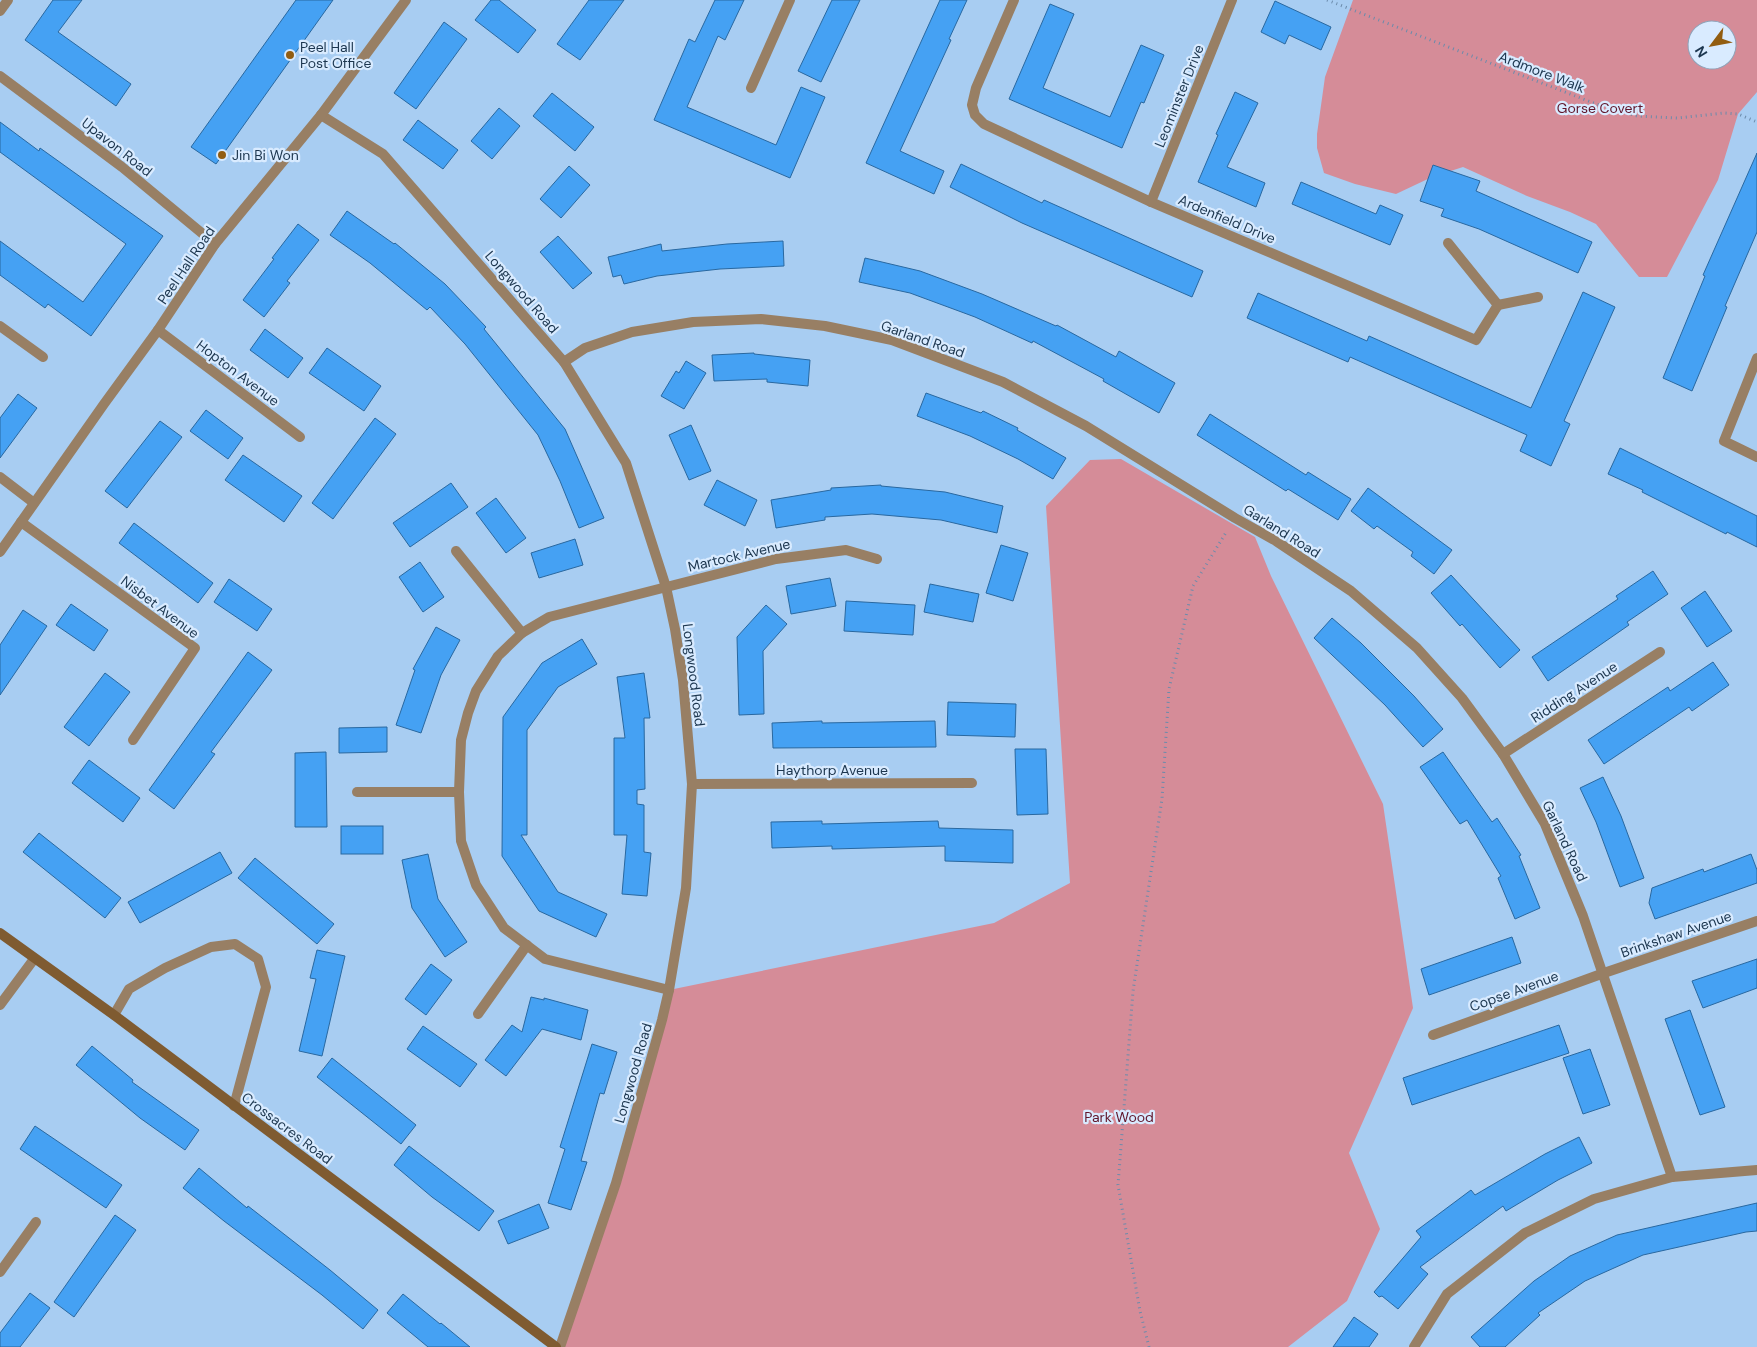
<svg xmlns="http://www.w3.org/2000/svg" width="1757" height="1347" viewBox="0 0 1757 1347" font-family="'DM Sans',sans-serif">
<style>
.green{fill:#d58c98;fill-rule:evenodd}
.building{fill:#45a1f3;stroke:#2968a0}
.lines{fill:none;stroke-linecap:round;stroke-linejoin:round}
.path{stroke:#6b8bab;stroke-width:3;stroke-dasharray:1 4;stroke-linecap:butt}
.lane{stroke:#987f64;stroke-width:10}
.street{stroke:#987f64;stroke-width:10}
.secondary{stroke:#7f5b31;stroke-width:10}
.poi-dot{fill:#925d11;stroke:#d9ebff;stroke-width:2}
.labels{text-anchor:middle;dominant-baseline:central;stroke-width:4.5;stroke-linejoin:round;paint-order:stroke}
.poi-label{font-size:14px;fill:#1c364f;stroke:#d9ebff;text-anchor:start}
.street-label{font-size:14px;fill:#1c364f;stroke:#d9ebff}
.park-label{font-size:14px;fill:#60152a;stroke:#d9ebff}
</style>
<rect width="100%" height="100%" fill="#a8cdf2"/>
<g class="green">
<path d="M1353,0H1757V92L1738,114L1718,180L1667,277H1639L1596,224L1570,212L1527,196L1463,167L1432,177L1396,194L1355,184L1324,173L1317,148V134L1325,77ZM1697,30H1727V60H1697Z"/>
<path d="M1121,459L1255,537L1271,576L1383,804L1413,1008L1349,1153L1380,1229L1347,1301L1288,1347H560L616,1183L669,990L994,923L1070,883L1046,506L1090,460Z"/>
</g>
<g class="building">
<path d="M53,0H82L58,32L131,84L116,106L25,40Z"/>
<path d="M296,0H333L216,164L191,147Z"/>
<path d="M491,0H499L536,30L518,53L475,20Z"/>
<path d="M589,0H624L580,60L557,44Z"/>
<path d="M715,0H744L725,40L718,36L687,107L776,145L801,87L825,97L790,178L654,120L689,39L695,42Z"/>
<path d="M832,0H860L821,82L798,71Z"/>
<path d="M940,0H967L949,39L951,40L900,151L944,171L934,194L866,163Z"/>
<path d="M1275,1L1331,27L1321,50L1289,35L1285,44L1261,32Z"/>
<path d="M1050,4L1074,14L1043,88L1110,117L1141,45L1164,55L1144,103L1141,102L1122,148L1009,99Z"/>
<path d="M444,22L467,39L416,109L394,93Z"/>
<path d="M1235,92L1258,103L1227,167L1265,183L1256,207L1198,182L1218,135L1216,134Z"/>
<path d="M552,93L594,127L575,151L533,116Z"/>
<path d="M499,108L520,126L492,159L471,141Z"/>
<path d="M418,120L458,150L443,169L403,140Z"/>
<path d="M0,122L39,151L40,148L163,236L91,336L48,304L45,308L0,275V241L83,302L126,244L0,152Z"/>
<path d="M1757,153V232L1725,306L1727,307L1692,391L1663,378L1705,276L1703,275Z"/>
<path d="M961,164L1042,203L1044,200L1203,271L1192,297L1022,223L950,187Z"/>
<path d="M1433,165L1480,181L1476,191L1592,242L1578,273L1479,229L1441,216L1444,209L1420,201Z"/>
<path d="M569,166L590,185L561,218L540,199Z"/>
<path d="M1301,182L1376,214L1380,205L1403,215L1390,245L1292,204Z"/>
<path d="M347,211L394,244L395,243L445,284L486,327L484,329L565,429L604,518L579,528L560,481L538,435L465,344L430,307L427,310L370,263L330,235Z"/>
<path d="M298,224L319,240L287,281L290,283L264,317L243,300L274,259L272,258Z"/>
<path d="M558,236L592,273L573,289L540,252Z"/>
<path d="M783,241L784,266L720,269L657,276L624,284L621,275L613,277L608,257L661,244L662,251L727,244Z"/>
<path d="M865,258L920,271L982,294L1056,326L1057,325L1116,357L1119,351L1175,383L1159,413L1103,381L1104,379L1033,341L1032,343L975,317L910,293L859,282Z"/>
<path d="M1583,292L1615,307L1564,421L1570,424L1551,466L1520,451L1527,435L1350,357L1348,362L1247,318L1258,293L1367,341L1369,336L1531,408Z"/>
<path d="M265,329L303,358L288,378L250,350Z"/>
<path d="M327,348L381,386L364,411L309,373Z"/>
<path d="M754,353V354L810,360L808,386L767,382V379L714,381L712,355Z"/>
<path d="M686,361L706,373L684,409L661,396L676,371L679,373Z"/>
<path d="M926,393L981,413L983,411L1018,428L1017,430L1066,458L1053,479L1018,459L970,436L917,416Z"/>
<path d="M18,394L37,408L0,458V418Z"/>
<path d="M206,410L243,438L228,459L190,431Z"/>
<path d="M1210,414L1306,475L1308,472L1351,499L1338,520L1288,489L1286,491L1197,435Z"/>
<path d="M375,418L396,434L333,519L312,503Z"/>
<path d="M160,421L182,437L127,508L105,491Z"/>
<path d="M691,425L711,471L689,480L669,435Z"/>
<path d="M1620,448L1757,516V547L1727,532L1726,534L1642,492L1643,490L1608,474Z"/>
<path d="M243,455L302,496L284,522L225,480Z"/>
<path d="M717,480L757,500L745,526L704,505Z"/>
<path d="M451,483L468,507L410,547L393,523Z"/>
<path d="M881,485V486L945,492L1003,506L997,533L941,520L872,514L825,517V520L776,528L771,500L831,490V488Z"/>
<path d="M1368,488L1452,550L1434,574L1411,556L1413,552L1377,526L1374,529L1351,511Z"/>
<path d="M496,498L526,538L506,553L476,513Z"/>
<path d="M134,523L213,583L198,603L119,543Z"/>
<path d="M575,539L583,565L539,578L531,553Z"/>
<path d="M1001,545L1028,553L1013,601L986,593Z"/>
<path d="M420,562L444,597L423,612L399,577Z"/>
<path d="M1653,571L1668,594L1627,622L1629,625L1548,681L1532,657L1618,599L1616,596Z"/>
<path d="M1451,575L1520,650L1500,668L1462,624L1460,626L1431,593Z"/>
<path d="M830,578L836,606L791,614L786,586Z"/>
<path d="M229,579L272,609L257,631L214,602Z"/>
<path d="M930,584L979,594L973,622L924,612Z"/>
<path d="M1705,591L1732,631L1707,647L1681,608Z"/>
<path d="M846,601L915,605L913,635L844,631Z"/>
<path d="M71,604L108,630L94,651L56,625Z"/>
<path d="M766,605L787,624L763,651L764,714L739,715L737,637Z"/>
<path d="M23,610L47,626L0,695V645Z"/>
<path d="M1332,618L1361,643L1414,696L1443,729L1423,747L1385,705L1314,638Z"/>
<path d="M436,627L460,640L441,675L421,733L396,725L415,670L413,669Z"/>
<path d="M582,639L597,664L558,687L527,730V835H521L558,892L607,914L596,937L539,911L502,856L503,717L542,663Z"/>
<path d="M248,652L272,670L211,752L215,754L174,809L149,790Z"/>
<path d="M1713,662L1729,685L1692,711L1689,707L1604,764L1588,740L1668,687L1670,691Z"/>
<path d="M105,673L130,692L89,746L64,727Z"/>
<path d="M644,673L650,718H644L645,789L637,790V804L644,805V852L651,853L647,896L622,894L627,835H614V738H625L617,677Z"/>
<path d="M948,702L1016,704L1015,737L947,735Z"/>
<path d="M822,721V723L935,721L936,747L773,748L772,723Z"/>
<path d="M387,727V752L339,753V728Z"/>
<path d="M1015,749H1046L1048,814L1017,815Z"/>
<path d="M326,752L327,827H295V753Z"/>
<path d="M1443,752L1492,822L1497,818L1521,855L1519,856L1540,908L1515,919L1498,878L1501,876L1467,820L1460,824L1420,767Z"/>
<path d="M89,760L140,798L123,822L72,783Z"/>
<path d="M1603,777L1621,816L1644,878L1620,887L1596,822L1580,788Z"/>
<path d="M822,821V824L938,821L939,828L1013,830V863L945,861V846L832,849V846L772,848L771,822Z"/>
<rect x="341" y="826" width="42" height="28"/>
<path d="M39,833L121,898L105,918L23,852Z"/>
<path d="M220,852L232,873L140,923L128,902Z"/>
<path d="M428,854L438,899L467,942L445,957L412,908L402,860Z"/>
<path d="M1751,854L1757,870V883L1655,919L1649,903L1652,888L1703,869L1704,872Z"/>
<path d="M255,858L334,924L317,944L238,878Z"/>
<path d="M1512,937L1521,963L1429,995L1421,969Z"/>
<path d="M317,950L345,956L322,1056L299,1051L316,979L310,978Z"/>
<path d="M1757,959V988L1703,1008L1692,981Z"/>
<path d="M431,964L452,980L426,1015L405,999Z"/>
<path d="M531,997L544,1000V998L588,1010L581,1040L542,1029L506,1076L485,1060L512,1025L522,1032Z"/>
<path d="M1690,1010L1725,1107L1700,1115L1665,1019Z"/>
<path d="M1559,1025L1569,1053L1412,1105L1403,1078Z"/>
<path d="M423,1026L477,1064L460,1087L407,1049Z"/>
<path d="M592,1044L617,1052L604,1094L600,1093L581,1161L587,1162L571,1210L548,1203L565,1149L560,1147Z"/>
<path d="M92,1046L133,1080L132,1082L199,1130L185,1150L140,1118L76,1065Z"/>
<path d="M1590,1049L1610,1105L1583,1114L1563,1058Z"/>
<path d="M332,1058L416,1125L401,1144L317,1077Z"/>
<path d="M35,1126L122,1185L106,1208L20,1149Z"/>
<path d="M1579,1137L1592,1163L1558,1180L1506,1211L1503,1206L1420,1267L1428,1274L1398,1309L1382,1296L1379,1297L1374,1292L1421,1237L1416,1231L1471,1190L1475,1195L1545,1154Z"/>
<path d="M409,1146L494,1211L479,1231L432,1197L394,1165Z"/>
<path d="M199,1168L247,1208L248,1206L330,1270L378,1310L363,1329L322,1295L224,1221L183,1188Z"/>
<path d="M1757,1203V1231L1746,1232L1643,1255L1585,1281L1538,1313L1540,1315L1505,1347H1480L1471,1337L1534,1281L1570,1256L1617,1235Z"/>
<path d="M539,1204L549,1228L508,1244L498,1221Z"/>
<path d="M115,1215L136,1230L74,1317L54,1302Z"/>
<path d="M30,1293L50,1308L20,1347H0V1333Z"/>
<path d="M403,1294L440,1324L441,1323L470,1347H428L387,1313Z"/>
<path d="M1354,1317L1378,1334L1369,1347H1333Z"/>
</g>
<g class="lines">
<g class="path">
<path d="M1327,0L1596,104L1637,116L1678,118L1724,113L1738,114L1757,122"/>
<path d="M1149,1347L1140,1311L1118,1185L1133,991L1162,799L1169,689L1193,586L1227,531"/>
</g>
<g class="lane">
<path d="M456,551L522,633"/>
<path d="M478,1014L527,945"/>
</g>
<g class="street">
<path d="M1014,0L976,88L972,105L975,115L984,124L1151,202L1476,340L1498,305L1448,243"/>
<path d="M0,11L8,0"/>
<path d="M0,76L122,167L215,244"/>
<path d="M751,88L790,0"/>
<path d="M321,115L383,154L564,362L626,463L666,587L675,629L683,680L692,784L686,888L669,990L662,1020L616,1183L560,1347"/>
<path d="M1151,202L1232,0"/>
<path d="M1498,305L1538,297"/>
<path d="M0,326L43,357"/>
<path d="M158,330L300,437"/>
<path d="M1757,358L1724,441L1757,457"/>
<path d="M564,362L585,348L632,332L693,322L761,319L825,326L892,340L1003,382L1086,426L1235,518L1276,541L1351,591L1417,648L1462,698L1503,754L1545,824L1583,916L1672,1177"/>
<path d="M0,477L34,503"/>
<path d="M21,522L195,648L133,740"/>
<path d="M0,552L104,404L158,330L215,244L321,115L406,0"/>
<path d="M1503,754L1660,652"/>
<path d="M692,784L972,783"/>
<path d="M357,792H459"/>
<path d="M669,990L545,959L504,928L476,885L461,841L459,792L461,740L468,713L476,691L498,656L522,633L549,617L776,559L846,550L877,559"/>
<path d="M0,1005L34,959"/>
<path d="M114,1015L129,989L165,968L211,947L235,944L258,959L266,987L234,1106"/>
<path d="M1433,1035L1604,973L1757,921"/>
<path d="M0,1272L36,1222"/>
<path d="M1414,1347L1447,1294L1525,1233L1594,1199L1672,1177L1757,1170"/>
</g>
<path class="secondary" d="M0,933L114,1015L556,1347"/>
</g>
<g class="poi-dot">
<circle cx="290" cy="55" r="5"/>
<circle cx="222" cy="155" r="5"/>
</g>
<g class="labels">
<g class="poi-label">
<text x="300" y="47">Peel Hall<tspan x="300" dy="16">Post Office</tspan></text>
<text x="232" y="155">Jin Bi Won</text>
</g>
<g class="street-label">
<text transform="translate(1542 72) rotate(21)">Ardmore Walk</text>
<text transform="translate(1179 96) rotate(-68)">Leominster Drive</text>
<text transform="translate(117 147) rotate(38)">Upavon Road</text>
<text transform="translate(1227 219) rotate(23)">Ardenfield Drive</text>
<text transform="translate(186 265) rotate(-56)">Peel Hall Road</text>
<text transform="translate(522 292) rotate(49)">Longwood Road</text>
<text transform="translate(923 339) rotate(19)">Garland Road</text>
<text transform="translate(238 373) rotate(37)">Hopton Avenue</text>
<text transform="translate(1282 531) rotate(32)">Garland Road</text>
<text transform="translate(739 555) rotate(-13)">Martock Avenue</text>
<text transform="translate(160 607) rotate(37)">Nisbet Avenue</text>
<text transform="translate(694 675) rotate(83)">Longwood Road</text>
<text transform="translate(1574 692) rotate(-33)">Ridding Avenue</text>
<text x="832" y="770">Haythorp Avenue</text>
<text transform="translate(1565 841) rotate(65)">Garland Road</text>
<text transform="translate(1676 934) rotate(-19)">Brinkshaw Avenue</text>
<text transform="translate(1514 991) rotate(-20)">Copse Avenue</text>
<text transform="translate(633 1073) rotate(-74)">Longwood Road</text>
<text transform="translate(287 1128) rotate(37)">Crossacres Road</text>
</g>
<g class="park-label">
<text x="1600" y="108">Gorse Covert</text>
<text x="1119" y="1117">Park Wood</text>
</g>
</g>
<g transform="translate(1712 45) rotate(238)"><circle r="24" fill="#d9ebff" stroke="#8da3b9"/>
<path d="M0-4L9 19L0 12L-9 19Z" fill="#925d11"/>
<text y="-8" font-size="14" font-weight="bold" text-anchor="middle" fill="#1c364f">N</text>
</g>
</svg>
